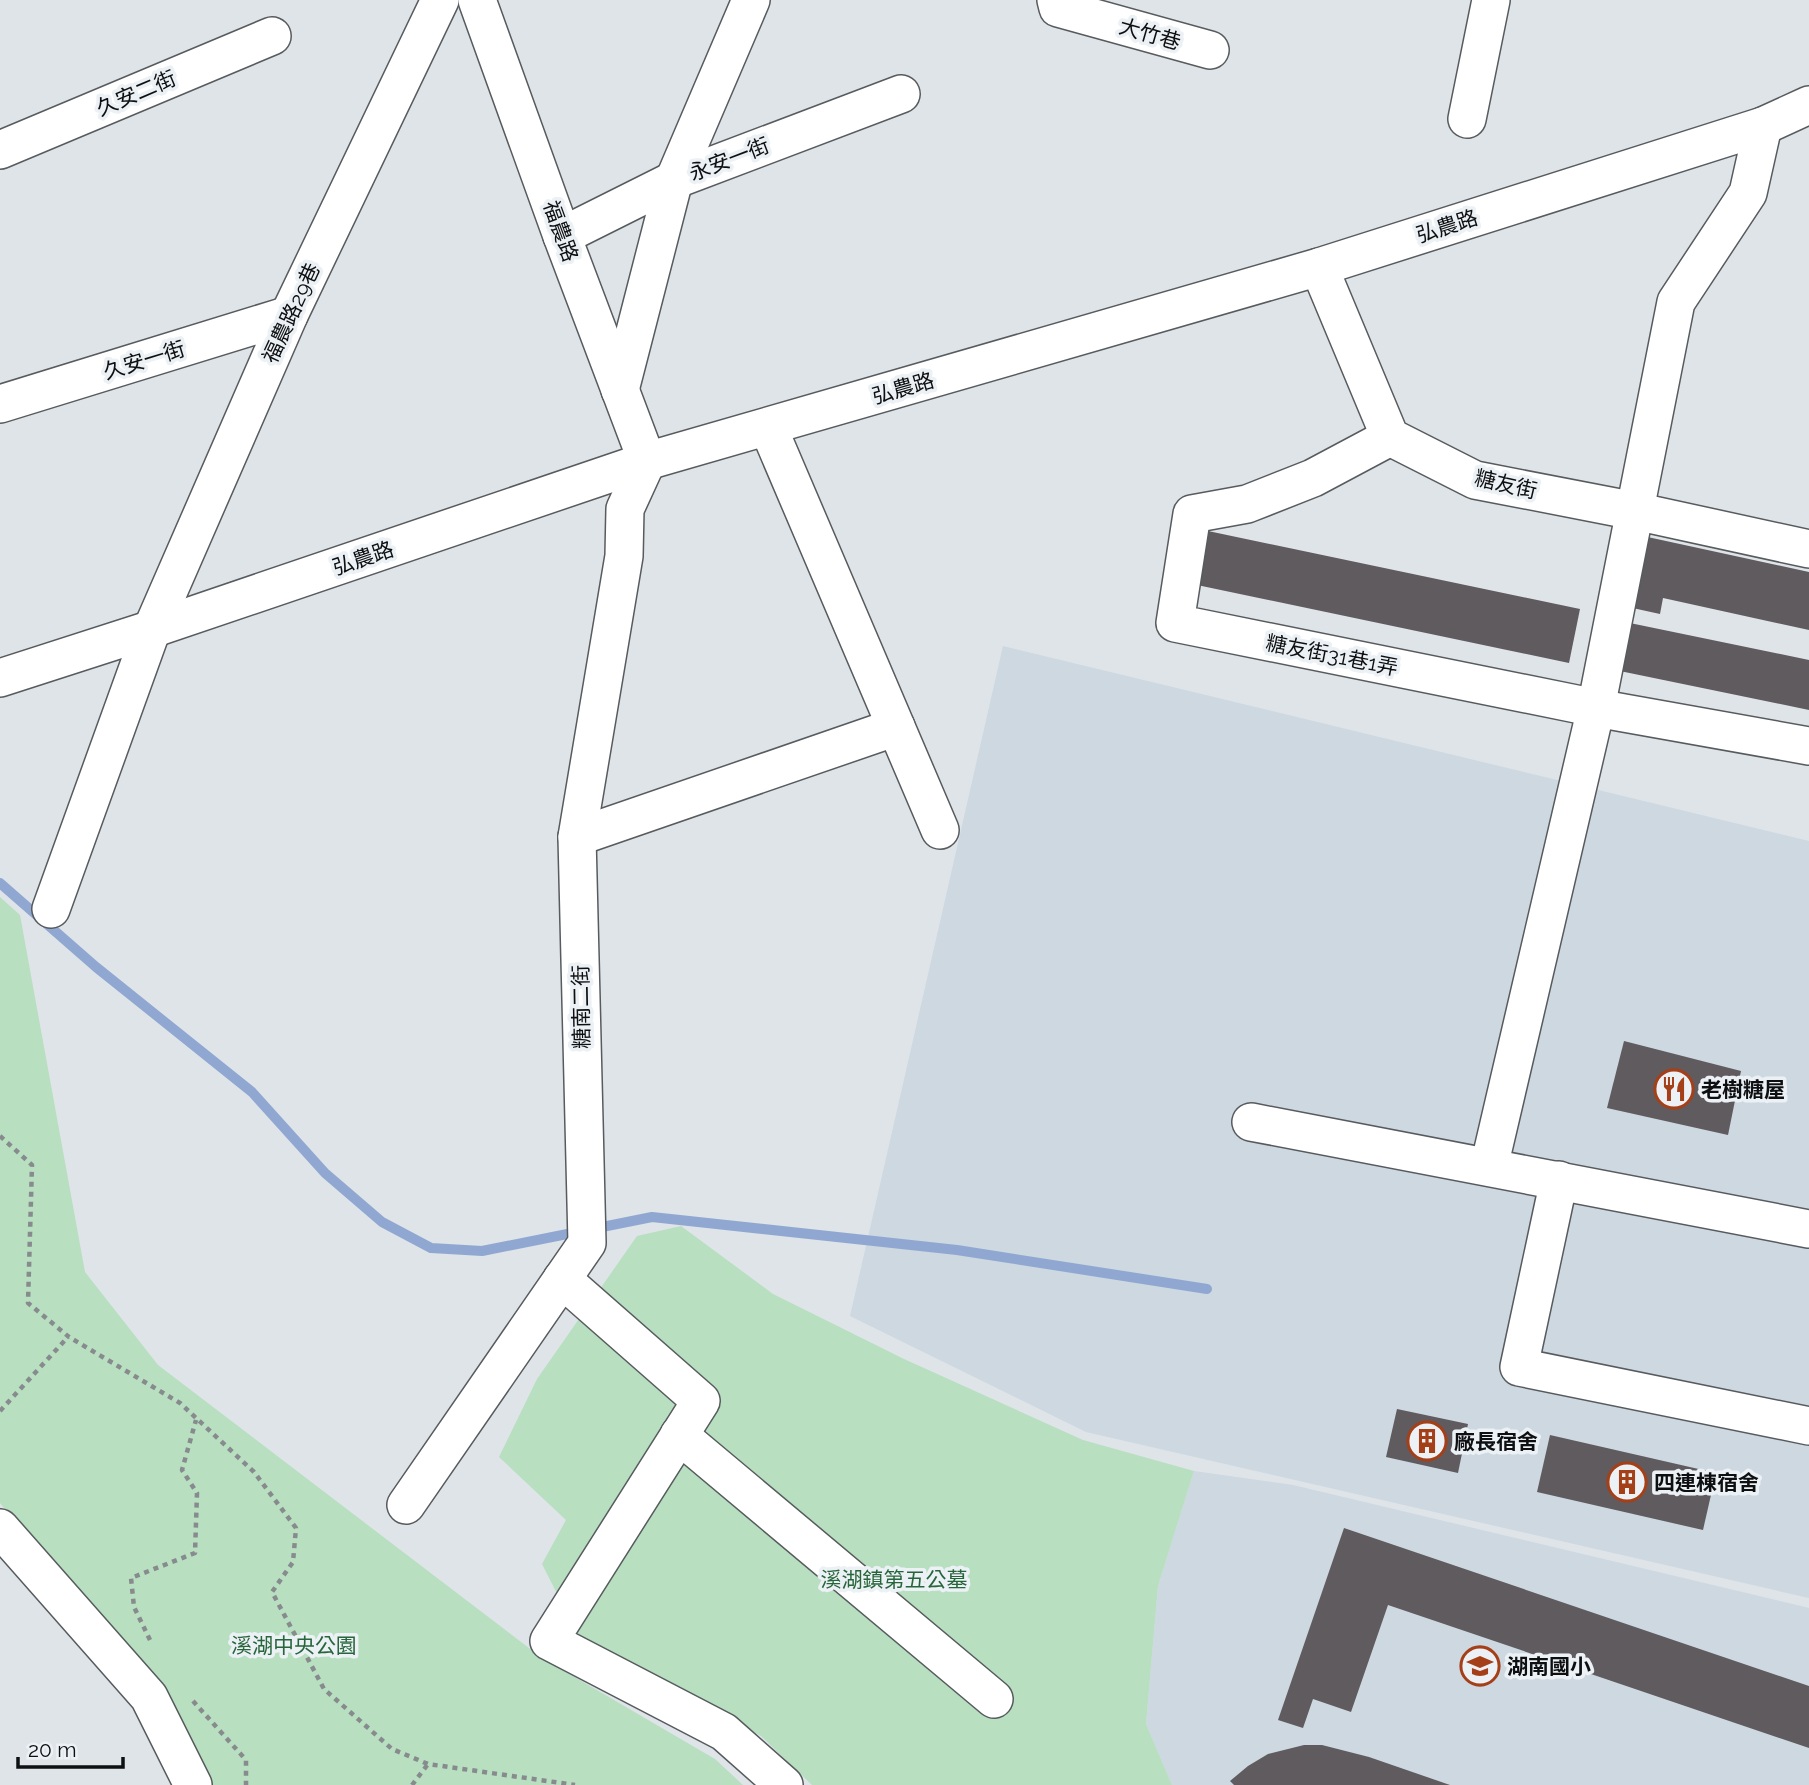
<svg xmlns="http://www.w3.org/2000/svg" width="1809" height="1785" viewBox="0 0 1809 1785" font-family="Raleway,'Noto Sans TC',sans-serif">
<style>
.built{fill:#cdd8e1}
.green{fill:#b7dfc0}
.lines{fill:none;stroke-linecap:round;stroke-linejoin:round}
.stream{stroke:#90a8d1;stroke-width:10}
.building{fill:#605b5e}
.minor-casing{stroke:#575b5e;stroke-width:40}
.path{stroke:#888b8e;stroke-width:4.5;stroke-dasharray:5 5;stroke-linecap:butt}
.minor{stroke:#fff;stroke-width:37}
.labels{text-anchor:middle;dominant-baseline:central;stroke-width:7;stroke-linejoin:round;paint-order:stroke}
.street-label{font-size:21px;fill:#0e0f11;stroke:#ecf1f5}
.poi-label{font-size:21px;font-weight:bold;fill:#0e0f11;stroke:#ecf1f5;text-anchor:start}
.park-label{font-size:21px;fill:#27663b;stroke:#ecf1f5}
</style>
<rect width="100%" height="100%" fill="#dfe4e8"/>
<g class="built">
<path d="M1003,646L1809,841V1598L1086,1432L850,1316Z"/>
<path d="M1194,1471L1293,1485L1809,1608V1785H1172L1146,1724L1158,1586Z"/>
</g>
<g class="green">
<path d="M0,897L20,915L85,1272L158,1365L542,1658L715,1759L743,1785H208L176,1721L0,1503Z"/>
<path d="M681,1226L773,1294L904,1359L1083,1440L1194,1471L1158,1586L1146,1724L1172,1785H812L761,1736L581,1641L542,1564L566,1520L499,1457L537,1379L637,1236Z"/>
</g>
<g class="lines">
<path class="stream" d="M0,883L96,967L252,1092L325,1173L382,1222L431,1248L482,1251L652,1217L957,1250L1207,1289"/>
</g>
<g class="building">
<path d="M1208,531L1580,609L1569,663L1197,585Z"/>
<path d="M1643,536L1809,572V630L1663,598L1660,614L1628,607Z"/>
<path d="M1625,622L1809,660V710L1615,670Z"/>
<path d="M1624,1041L1741,1071L1728,1135L1607,1108Z"/>
<path d="M1397,1409L1468,1424L1458,1473L1386,1457Z"/>
<path d="M1550,1435L1716,1473L1703,1530L1537,1492Z"/>
<path d="M1344,1528L1809,1686V1748L1388,1605L1351,1712L1313,1699L1303,1728L1278,1720Z"/>
<path d="M1304,1745H1322L1369,1757L1450,1785H1234L1230,1781L1248,1766L1268,1754Z"/>
</g>
<g class="lines">
<g class="minor-casing">
<g id="minor">
<path d="M1056,0L1058,8L1210,50"/>
<path d="M1467,119L1491,0"/>
<path d="M0,150L272,36"/>
<path d="M562,236L674,180L901,94"/>
<path d="M1319,267L1390,437L1475,480L1635,511L1809,549"/>
<path d="M620,390L674,180L751,0"/>
<path d="M0,404L289,315"/>
<path d="M768,427L940,830"/>
<path d="M1390,437L1313,478L1247,504L1192,514L1175,623L1596,708L1809,746"/>
<path d="M0,678L152,629L647,461L1319,267L1763,126L1809,105"/>
<path d="M577,837L896,727"/>
<path d="M51,909L152,629L289,315L440,0"/>
<path d="M1251,1122L1809,1229"/>
<path d="M1489,1167L1596,708L1676,302L1748,193L1763,126"/>
<path d="M1559,1180L1519,1367L1809,1426"/>
<path d="M562,1279L701,1401L549,1641L724,1732L784,1785"/>
<path d="M679,1435L994,1699"/>
<path d="M406,1505L587,1243L577,837L624,556L625,509L647,461L562,236L477,0"/>
<path d="M0,1528L149,1697L193,1785"/>
</g>
</g>
<g class="path">
<path d="M0,1136L32,1165L28,1303L69,1337L180,1403L254,1472L296,1528L293,1562L272,1592L324,1689L392,1749L428,1764L575,1785"/>
<path d="M0,1411L68,1337"/>
<path d="M150,1640L134,1607L131,1578L195,1553L197,1493L182,1470L196,1420"/>
<path d="M193,1701L246,1760V1785"/>
<path d="M412,1785L428,1764"/>
</g>
<use href="#minor" class="minor"/>
</g>
<defs>
<g id="restaurant-ring" transform="scale(2.0125)"><circle r="9.5" fill="#ecf1f5" stroke="#a53f18" stroke-width="1.5"/><path d="M-5-6h1v4h1v-4h1v4h1v-4h1v5L-1.5 .5V6h-2V.5L-5-1ZM5-6V6H3V1.5H1.5Q1.5-4 5-6Z" fill="#a53f18"/></g>
<g id="building-ring" transform="scale(2.0125)"><circle r="9.5" fill="#ecf1f5" stroke="#a53f18" stroke-width="1.5"/><path d="M-4-6H4V6H1V3H-1V6H-4ZM-2.5-4.3h1.7v1.8h-1.7ZM.8-4.3h1.7v1.8H.8ZM-2.5-1h1.7V.8h-1.7ZM.8-1h1.7V.8H.8Z" fill="#a53f18"/></g>
<g id="school-ring" transform="scale(2.0125)"><circle r="9.5" fill="#ecf1f5" stroke="#a53f18" stroke-width="1.5"/><path d="M0-5L7-2L0 1L-7-2ZM-4 1L0 2.5L4 1V4Q0 6-4 4Z" fill="#a53f18"/></g>
</defs>
<g fill-rule="evenodd">
<use href="#restaurant-ring" x="1674" y="1089"/>
<use href="#building-ring" x="1427" y="1441"/>
<use href="#building-ring" x="1627" y="1482"/>
<use href="#school-ring" x="1480" y="1666"/>
</g>
<g class="labels">
<g class="street-label">
<text transform="translate(1150 34) rotate(16)">大竹巷</text>
<text transform="translate(136 93) rotate(-23)">久安二街</text>
<text transform="translate(729 159) rotate(-21)">永安一街</text>
<text transform="translate(1447 226) rotate(-18)">弘農路</text>
<text transform="translate(561 231) rotate(70)">福農路</text>
<text transform="translate(291 313) rotate(-65)">福農路29巷</text>
<text transform="translate(144 360) rotate(-17)">久安一街</text>
<text transform="translate(903 388) rotate(-16)">弘農路</text>
<text transform="translate(1506 484) rotate(13)">糖友街</text>
<text transform="translate(363 558) rotate(-19)">弘農路</text>
<text transform="translate(1332 655) rotate(11)">糖友街31巷1弄</text>
<text transform="translate(581 1007) rotate(-91)">糖南二街</text>
</g>
<g class="poi-label">
<text x="1701" y="1089">老樹糖屋</text>
<text x="1454" y="1441">廠長宿舍</text>
<text x="1654" y="1482">四連棟宿舍</text>
<text x="1507" y="1666">湖南國小</text>
</g>
<g class="park-label">
<text x="894" y="1579">溪湖鎮第五公墓</text>
<text x="294" y="1645">溪湖中央公園</text>
</g>
</g>
<path d="M18 1757v10h105v-10" fill="none" stroke="#0e0f11" stroke-width="3.5"/>
<text x="28" y="1757" font-size="21" fill="#0e0f11" stroke="#ecf1f5" stroke-width="5" paint-order="stroke">20 m</text>
</svg>
